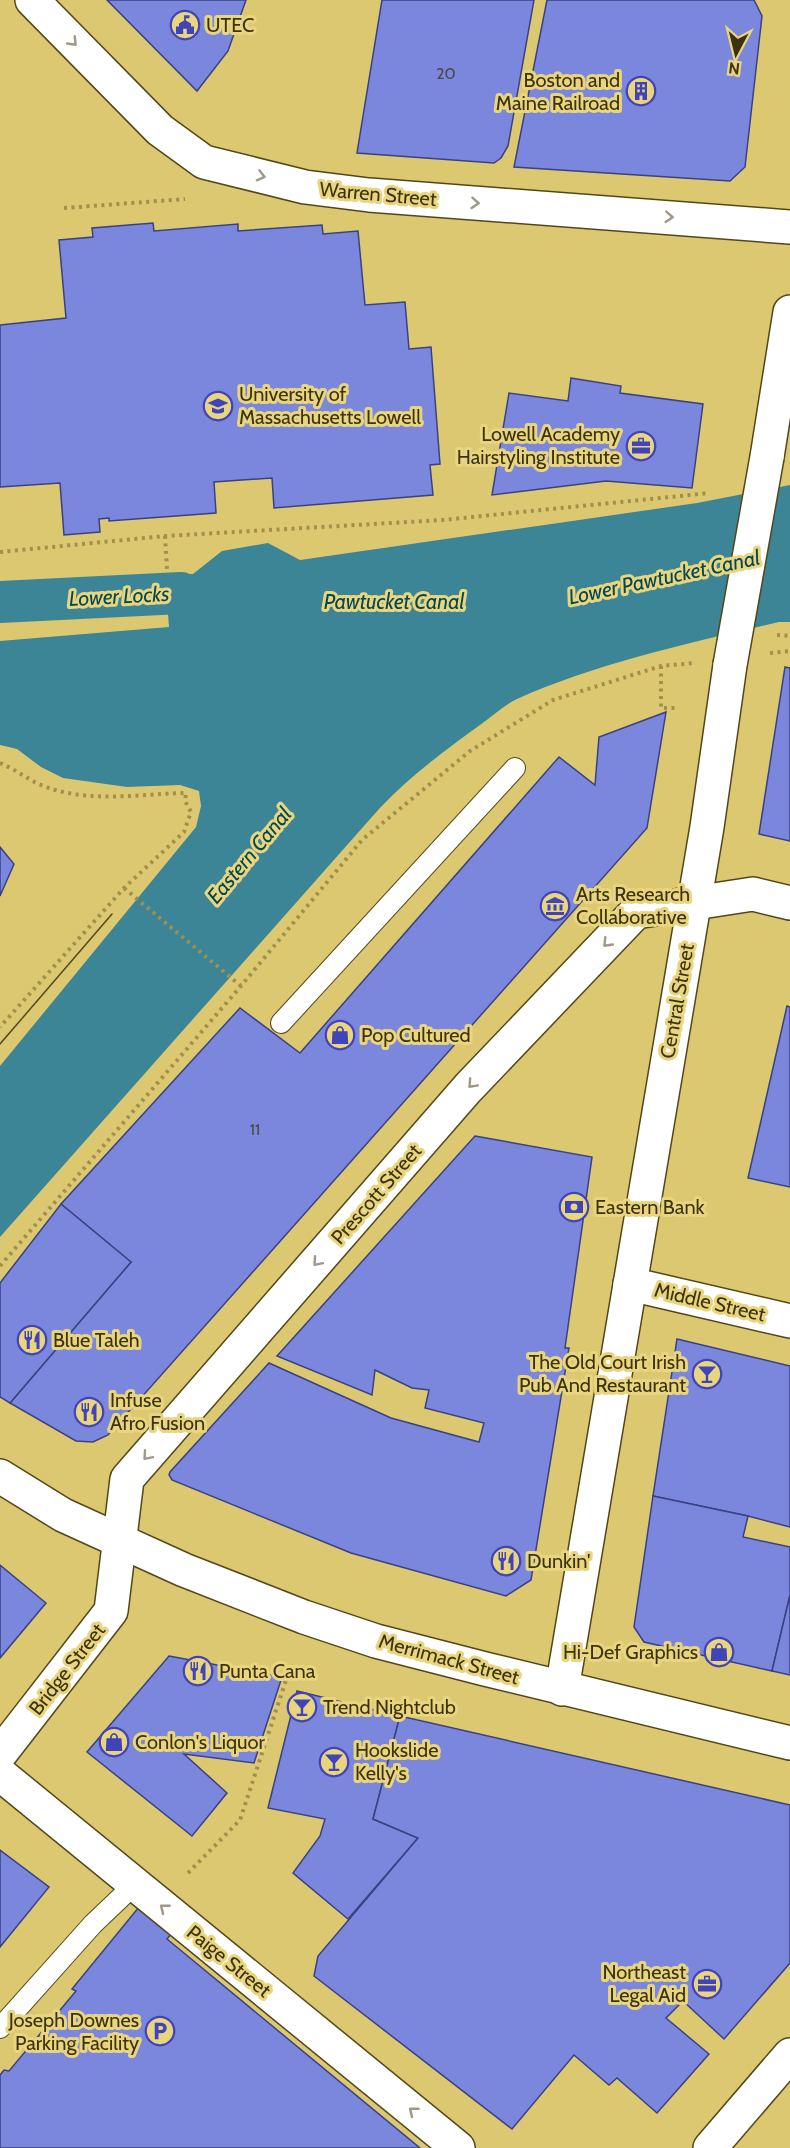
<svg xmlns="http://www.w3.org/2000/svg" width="790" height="2148" viewBox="0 0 790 2148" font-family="Cabin,sans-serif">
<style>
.water{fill:#3b8597}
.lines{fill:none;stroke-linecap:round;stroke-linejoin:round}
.canal{stroke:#3b8597;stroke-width:42}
.building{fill:#7a87dd;stroke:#3a4183;stroke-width:1.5}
.service-casing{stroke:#524719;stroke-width:22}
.tertiary-casing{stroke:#524719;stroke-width:36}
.secondary-casing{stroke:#524719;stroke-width:36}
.path{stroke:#a1904d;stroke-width:4;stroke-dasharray:3 4.5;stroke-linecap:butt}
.service{stroke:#fff;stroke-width:20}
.tertiary{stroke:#fff;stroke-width:33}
.secondary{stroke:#fff;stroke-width:33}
.tram{stroke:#53481c;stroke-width:1.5}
.secondary-bridge-casing{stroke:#524719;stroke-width:36;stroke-linecap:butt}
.secondary-bridge{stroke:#fff;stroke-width:33}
.oneway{stroke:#9e9986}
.labels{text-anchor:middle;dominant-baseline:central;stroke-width:6;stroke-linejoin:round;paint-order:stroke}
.number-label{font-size:16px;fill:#4c4842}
.poi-label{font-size:20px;fill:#3c330e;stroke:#ead57f;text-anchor:start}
.street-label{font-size:20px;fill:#3c330e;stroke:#ead57f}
.water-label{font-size:21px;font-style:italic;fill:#034754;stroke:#ead57f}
</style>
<rect width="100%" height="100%" fill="#ddc872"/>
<path class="water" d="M790,485V622H779C691,643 600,662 517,699C504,705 492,717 480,725C444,751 409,777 379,809L0,1237V1066L196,827L201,806L199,791L180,785L127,787L63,778L41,767L17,749L0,745V641L169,627L165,575L193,574L222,551L268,543L300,560L697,503Z"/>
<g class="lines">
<path class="canal" d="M0,602L181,593L219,613"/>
</g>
<g class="building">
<path d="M107,0H246L228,51L197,91Z"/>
<path d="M382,0H534L508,146L501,158L494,163L357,153Z"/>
<path d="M547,0H754L762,16L745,167L730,181L514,167Z"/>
<path d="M153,223L154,231L238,224V231L322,225L323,234L358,231L365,305L405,302L409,349L431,347L440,464L430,465L433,495L274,508L272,478L214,482L216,513L109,521V518L99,519L100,532L64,535L60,483L0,487V325L66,318L59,240L93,237L92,228Z"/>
<path d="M571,378L621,386L620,393L703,404L692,488L606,481L492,495L509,393L568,401Z"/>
<path d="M785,667L790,668V841L759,834Z"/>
<path d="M666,712L647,828L108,1435L93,1442L76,1441L10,1403L131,1262L61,1204L240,1008L300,1053L559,757L595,785L599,737Z"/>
<path d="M0,847L14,864L0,896Z"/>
<path d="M787,1006L790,1007V1187L748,1178Z"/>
<path d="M475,1136L592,1157L565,1348H569L531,1580L506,1596L351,1553L172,1480L169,1475L170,1472L269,1363L391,1418L479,1442L484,1423L425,1408L429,1390L412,1388L375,1370L372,1395L277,1356Z"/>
<path d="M61,1204L131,1262L10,1403L0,1397V1283Z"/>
<path d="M677,1339L790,1366V1527L748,1516L653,1496Z"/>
<path d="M653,1496L748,1516L743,1537L790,1547V1595L772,1671L644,1642L634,1627Z"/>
<path d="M0,1565L46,1603L0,1658Z"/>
<path d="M790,1595V1675L772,1671Z"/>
<path d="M169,1656L282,1677L254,1763L184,1754L227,1793L192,1836L87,1752Z"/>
<path d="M297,1691L400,1716L373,1819L418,1838L348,1919L293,1873L320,1836L325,1819L268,1808Z"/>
<path d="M400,1716L790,1805V1963L724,2039L683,2001L666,2018L709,2054L657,2113L617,2078L609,2085L574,2055L512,2129L314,1976L318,1956L418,1838L373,1819Z"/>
<path d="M0,1850L49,1887L0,1947Z"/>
<path d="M139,1907L172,1933L167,1939L420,2148H0V2075L4,2070L9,2071L76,1991L72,1989Z"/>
</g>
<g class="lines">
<g class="service-casing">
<g id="service">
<path d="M281,1023L515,768"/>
<path d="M0,2028L93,1924L135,1884"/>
</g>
</g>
<g class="tertiary-casing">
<g id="tertiary">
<path d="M32,0L160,130L204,162L305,187L369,195L790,227"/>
<path d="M630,1284L790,1321"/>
<path d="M0,1774L458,2148"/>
<path d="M710,2148L790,2055"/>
</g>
</g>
<g class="secondary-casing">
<g id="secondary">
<path d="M767,457L790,312"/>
<path d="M0,1476L63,1515L184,1570L304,1617L376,1641L485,1669L790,1743"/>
<path d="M562,1689L707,827L730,665"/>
<path d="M0,1754L111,1611L127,1479L468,1088L636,912L753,894L790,903"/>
</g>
</g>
<g class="path">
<path d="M64,208L185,199"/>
<path d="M165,536L167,569"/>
<path d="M0,552L165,536L443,520L709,493"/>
<path d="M777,635L790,636"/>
<path d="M770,653L790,651"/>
<path d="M661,666V708H677"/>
<path d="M0,763C15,769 27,779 41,785C87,804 137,794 186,793L185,801L191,812L184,832L124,888L0,1027"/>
<path d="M124,888L241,986"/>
<path d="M0,1266L241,986L362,840L470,751L553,700L661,666L694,663"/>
<path d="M188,1873L240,1820L289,1671"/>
</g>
<use href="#service" class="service"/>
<use href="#tertiary" class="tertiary"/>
<use href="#secondary" class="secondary"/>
<path class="tram" d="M0,1044L112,914"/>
<g class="secondary-bridge-casing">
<path id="secondary-bridge" d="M730,665L767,457"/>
</g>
<use href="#secondary-bridge" class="secondary-bridge"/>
</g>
<defs><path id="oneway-chevron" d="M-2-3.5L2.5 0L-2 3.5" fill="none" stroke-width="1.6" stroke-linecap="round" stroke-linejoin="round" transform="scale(1.5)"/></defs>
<g class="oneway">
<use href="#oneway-chevron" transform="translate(73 42) rotate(46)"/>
<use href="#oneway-chevron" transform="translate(261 176) rotate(14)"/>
<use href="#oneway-chevron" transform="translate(475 203) rotate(4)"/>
<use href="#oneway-chevron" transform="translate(669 217) rotate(4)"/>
<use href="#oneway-chevron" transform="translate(607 943) rotate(134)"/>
<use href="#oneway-chevron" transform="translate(472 1084) rotate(133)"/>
<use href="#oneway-chevron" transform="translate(317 1262) rotate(131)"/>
<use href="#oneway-chevron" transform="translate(147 1456) rotate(131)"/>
<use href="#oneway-chevron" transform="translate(164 1908) rotate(-141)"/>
<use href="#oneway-chevron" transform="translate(413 2111) rotate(-141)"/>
</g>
<defs>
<g id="civic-ring" transform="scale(1.5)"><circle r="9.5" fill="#ead57f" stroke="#4144b9" stroke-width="1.5"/><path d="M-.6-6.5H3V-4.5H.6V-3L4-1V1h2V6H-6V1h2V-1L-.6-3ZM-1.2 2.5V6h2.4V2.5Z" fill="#4144b9"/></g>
<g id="building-ring" transform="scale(1.5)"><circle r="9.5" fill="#ead57f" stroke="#4144b9" stroke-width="1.5"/><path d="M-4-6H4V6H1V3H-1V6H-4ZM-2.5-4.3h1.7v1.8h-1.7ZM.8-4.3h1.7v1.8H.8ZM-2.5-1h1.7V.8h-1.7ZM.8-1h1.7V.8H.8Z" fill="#4144b9"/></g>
<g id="university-ring" transform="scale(1.5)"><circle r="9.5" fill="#ead57f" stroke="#4144b9" stroke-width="1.5"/><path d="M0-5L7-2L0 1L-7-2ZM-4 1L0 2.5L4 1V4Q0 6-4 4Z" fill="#4144b9"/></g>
<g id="office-ring" transform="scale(1.5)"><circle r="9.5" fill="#ead57f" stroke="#4144b9" stroke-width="1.5"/><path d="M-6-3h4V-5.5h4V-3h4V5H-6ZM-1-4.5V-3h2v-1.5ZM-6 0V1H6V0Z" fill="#4144b9"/></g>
<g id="museum-ring" transform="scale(1.5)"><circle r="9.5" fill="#ead57f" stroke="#4144b9" stroke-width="1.5"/><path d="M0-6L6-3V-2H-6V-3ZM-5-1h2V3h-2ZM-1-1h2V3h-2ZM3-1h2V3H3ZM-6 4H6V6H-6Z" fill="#4144b9"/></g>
<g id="shop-ring" transform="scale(1.5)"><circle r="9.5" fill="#ead57f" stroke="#4144b9" stroke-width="1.5"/><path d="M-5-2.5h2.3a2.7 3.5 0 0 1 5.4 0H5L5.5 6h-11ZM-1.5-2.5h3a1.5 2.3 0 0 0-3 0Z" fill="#4144b9"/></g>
<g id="bank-ring" transform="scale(1.5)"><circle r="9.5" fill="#ead57f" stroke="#4144b9" stroke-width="1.5"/><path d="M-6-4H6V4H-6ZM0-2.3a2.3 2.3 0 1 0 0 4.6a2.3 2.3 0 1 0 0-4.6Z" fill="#4144b9"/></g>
<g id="restaurant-ring" transform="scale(1.5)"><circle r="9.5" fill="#ead57f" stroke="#4144b9" stroke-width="1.5"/><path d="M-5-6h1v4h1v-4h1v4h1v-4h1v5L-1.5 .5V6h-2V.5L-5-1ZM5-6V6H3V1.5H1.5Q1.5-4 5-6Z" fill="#4144b9"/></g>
<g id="bar-ring" transform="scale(1.5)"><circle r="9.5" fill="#ead57f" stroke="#4144b9" stroke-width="1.5"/><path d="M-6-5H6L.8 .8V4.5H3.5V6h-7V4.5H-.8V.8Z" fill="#4144b9"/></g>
<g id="parking-ring" transform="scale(1.5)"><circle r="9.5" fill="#ead57f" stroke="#4144b9" stroke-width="1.5"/><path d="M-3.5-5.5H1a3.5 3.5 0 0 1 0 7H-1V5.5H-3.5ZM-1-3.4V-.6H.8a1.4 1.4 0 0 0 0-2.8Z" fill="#4144b9"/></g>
</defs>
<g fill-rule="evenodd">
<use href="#civic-ring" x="185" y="25"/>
<use href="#building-ring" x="641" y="91"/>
<use href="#university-ring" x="218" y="406"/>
<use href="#office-ring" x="641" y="446"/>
<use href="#museum-ring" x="555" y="906"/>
<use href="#shop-ring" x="340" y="1035"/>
<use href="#bank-ring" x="574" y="1207"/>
<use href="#restaurant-ring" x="32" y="1340"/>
<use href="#bar-ring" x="707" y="1374"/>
<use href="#restaurant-ring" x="89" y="1412"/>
<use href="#restaurant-ring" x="506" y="1561"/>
<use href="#shop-ring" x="719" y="1652"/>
<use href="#restaurant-ring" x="198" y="1671"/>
<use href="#bar-ring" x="302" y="1707"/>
<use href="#shop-ring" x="114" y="1742"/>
<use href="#bar-ring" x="334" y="1762"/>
<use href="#office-ring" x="707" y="1984"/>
<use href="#parking-ring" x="160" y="2031"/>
</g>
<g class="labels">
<g class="number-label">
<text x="446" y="73">20</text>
<text x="255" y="1129">11</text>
</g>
<g class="poi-label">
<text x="206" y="25">UTEC</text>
<text x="620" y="80" text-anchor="end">Boston and<tspan x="620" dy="23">Maine Railroad</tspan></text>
<text x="239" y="394">University of<tspan x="239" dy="23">Massachusetts Lowell</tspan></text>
<text x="620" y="434" text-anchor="end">Lowell Academy<tspan x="620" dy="23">Hairstyling Institute</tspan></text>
<text x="576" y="894">Arts Research<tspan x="576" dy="23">Collaborative</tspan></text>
<text x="361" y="1035">Pop Cultured</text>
<text x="595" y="1207">Eastern Bank</text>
<text x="53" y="1340">Blue Taleh</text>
<text x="686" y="1362" text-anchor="end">The Old Court Irish<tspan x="686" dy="23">Pub And Restaurant</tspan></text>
<text x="110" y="1400">Infuse<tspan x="110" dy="23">Afro Fusion</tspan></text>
<text x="527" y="1561">Dunkin'</text>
<text x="698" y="1652" text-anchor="end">Hi-Def Graphics</text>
<text x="219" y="1671">Punta Cana</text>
<text x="323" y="1707">Trend Nightclub</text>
<text x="135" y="1742">Conlon's Liquor</text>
<text x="355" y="1750">Hookslide<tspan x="355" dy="23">Kelly's</tspan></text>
<text x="686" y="1972" text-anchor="end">Northeast<tspan x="686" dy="23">Legal Aid</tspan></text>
<text x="139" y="2020" text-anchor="end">Joseph Downes<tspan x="139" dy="23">Parking Facility</tspan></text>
</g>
<g class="street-label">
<text transform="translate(378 194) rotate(5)">Warren Street</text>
<text transform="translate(677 1001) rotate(-80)">Central Street</text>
<text transform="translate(376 1194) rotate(-49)">Prescott Street</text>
<text transform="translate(710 1302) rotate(13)">Middle Street</text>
<text transform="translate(449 1659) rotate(15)">Merrimack Street</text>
<text transform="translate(67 1669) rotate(-52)">Bridge Street</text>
<text transform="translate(229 1961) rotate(39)">Paige Street</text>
</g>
<g class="water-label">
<text transform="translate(664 577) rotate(-12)">Lower Pawtucket Canal</text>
<text transform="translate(119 596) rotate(-3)">Lower Locks</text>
<text x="394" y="601">Pawtucket Canal</text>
<text transform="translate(249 855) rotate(-50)">Eastern Canal</text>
</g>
</g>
<g transform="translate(736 54) rotate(187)" stroke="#ead57f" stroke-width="4.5" paint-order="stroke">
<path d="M0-4.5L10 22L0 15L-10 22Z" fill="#3c330e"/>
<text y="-9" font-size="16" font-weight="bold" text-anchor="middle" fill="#3c330e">N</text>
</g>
</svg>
